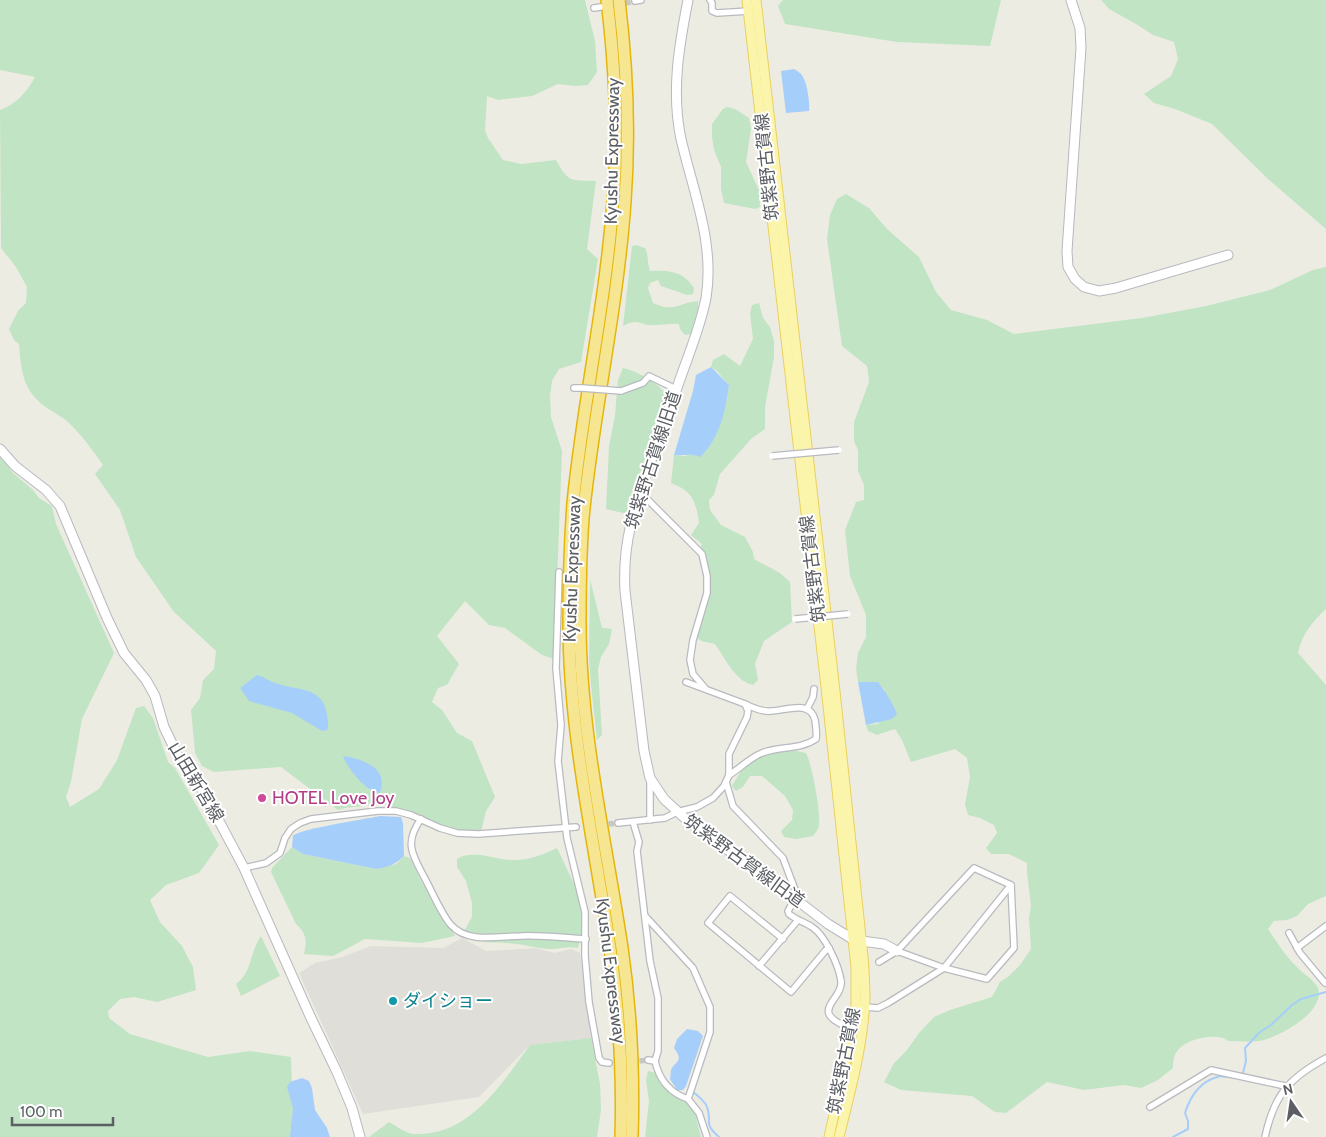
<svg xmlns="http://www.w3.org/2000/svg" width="1326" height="1137" viewBox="0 0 1326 1137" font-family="Cabin,'Noto Sans JP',sans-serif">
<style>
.industrial{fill:#dfded8}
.green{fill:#c1e4c4}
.water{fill:#a6cefa}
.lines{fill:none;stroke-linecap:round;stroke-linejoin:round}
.stream{stroke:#a6cefa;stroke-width:2}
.street-tunnel{stroke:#c8c8c3;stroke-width:5.5;stroke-dasharray:5.5 3;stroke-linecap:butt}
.street-casing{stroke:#b8babf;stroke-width:8}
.secondary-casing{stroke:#b7b9bf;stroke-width:11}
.primary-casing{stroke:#ead060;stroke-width:11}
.highway-casing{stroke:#e5b50c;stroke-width:14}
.street{stroke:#fff;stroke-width:5.5}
.secondary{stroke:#fff;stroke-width:9}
.primary{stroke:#fbf5ab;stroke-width:9}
.highway{stroke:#f7e691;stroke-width:11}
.street-bridge-casing{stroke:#b8babf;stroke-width:8;stroke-linecap:butt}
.street-bridge{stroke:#fff;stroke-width:5.5}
.hotel-dot{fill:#d1479c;stroke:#fff;stroke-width:2}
.culture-dot{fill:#0f9aa8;stroke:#fff;stroke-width:2}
.labels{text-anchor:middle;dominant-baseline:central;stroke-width:4;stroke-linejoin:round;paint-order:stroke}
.street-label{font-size:18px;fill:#5b5e63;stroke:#fff}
.hotel-label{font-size:18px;fill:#b23c85;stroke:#fff;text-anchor:start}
.culture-label{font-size:18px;fill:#0d838f;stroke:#fff;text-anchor:start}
</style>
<rect width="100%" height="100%" fill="#edece3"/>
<path class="industrial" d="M462,938L486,951L535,948L555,953L571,949L580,953L591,1038L530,1045L479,1097L363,1114L299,973L315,963L342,957L371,946L443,948Z"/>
<g class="green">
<path d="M0,0H585L595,41L597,72L588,85L574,86L558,84L532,96L498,100L487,96L485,130L488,138L503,160L521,164L556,160C569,183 570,180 596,181L587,249L598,259L581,362L559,369L552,381L550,396L551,417L562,451L554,659L542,655L505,628L489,625L465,601L437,636L459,664L447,685L438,688L432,702L442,710L457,733L472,741L495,797L486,811L481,832L445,828L421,815L381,804L345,808L338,810L281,767L214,772L202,766L195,753L191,710L200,698L203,680L214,669L216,651L174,612L136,557L120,510L95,474L103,465C93,451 82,435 69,423C63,417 54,413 47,408C23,391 21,372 19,344L14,340L9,329L18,311L26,303L27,287L16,267L1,248L0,110C16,104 27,92 35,77L0,70Z"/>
<path d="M783,0H1001L990,46L897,42L785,24L778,6Z"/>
<path d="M1101,0H1326V229L1268,179L1212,124L1175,109L1154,103L1144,94L1171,76L1178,59L1174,42L1153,35L1136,24L1109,9Z"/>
<path d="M727,107L735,109L749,118L751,129L746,162L759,190L760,207L755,209L724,203L721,189V167L714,150L712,137V124L723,109Z"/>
<path d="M846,194L869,208L887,229L919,257L936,292L951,310L987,320L1014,334L1142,318L1206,306L1270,290L1313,270L1326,267V609C1312,622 1302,634 1298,653L1326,685V896L1308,904L1297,916L1287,920L1274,921L1268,929C1277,943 1287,958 1299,969C1305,975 1314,980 1318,988C1326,1012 1278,1038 1259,1041C1249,1042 1238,1041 1228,1041C1218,1032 1187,1039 1179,1049C1174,1054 1173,1061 1173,1068L1158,1080L1141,1088L1124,1085L1084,1090L1047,1082L1006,1113L995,1112L972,1096L901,1090L884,1082L894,1063L907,1050L919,1033L934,1017L950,1010L992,997L1000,982L1009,976L1020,965L1031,949L1029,918L1031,906L1027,873V863L1009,854H991L986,848L997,833L994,825L980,818L968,815L965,804L970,777L967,758L955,749L911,762L902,740L895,729L877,735L868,731L866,725L878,724L885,690L878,683L858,682L856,669L858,653L866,637V615L850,576L845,530L856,502L864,500V485L858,471V450L854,441V422L869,382L867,366L842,346L827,239L830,215L837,199Z"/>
<path d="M636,245L645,248C649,256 647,263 650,271C669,270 683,271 694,288L693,294L687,295L661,286L658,280L650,283L648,288L653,303C675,313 677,303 698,301V309L691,334L685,335L680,329L679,324C670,323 663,325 654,325C640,326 639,317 623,326L632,246Z"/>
<path d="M759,303L763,318L770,327L774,341V357L765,407V429L752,438L720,474L714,495L709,500L710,510L721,525L745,537L753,552L754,559L780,573L790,582L792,622L764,641L755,664L758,680L753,685C735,681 725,658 715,644L701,641L694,635L696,626L706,610L703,595L711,576L706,564L698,554L702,544L691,535L699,523C696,502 693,491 671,483L674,455L684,456L693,454L719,427L727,400L729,385L717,371L711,367L713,360L724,354L740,366L753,339L750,314L752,305Z"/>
<path d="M623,368C637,371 663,384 668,399L635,486L627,514L606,509L609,446L615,415L618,380Z"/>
<path d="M0,457L13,473L33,490L39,498L52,506L56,524L114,653L82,719L71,782L66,797L70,807L99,789L117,760L136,708L144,706L153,718L168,762L175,768L219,845L199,873L166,885L150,900L160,922L182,946L193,967L196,990L157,1002L134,997L120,999L108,1011L109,1018L130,1034L208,1057L250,1051L291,1057L292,1089L300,1124L295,1137H0Z"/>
<path d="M590,579L602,628L612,629L609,644L601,657L598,669L602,735L597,740L591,685L589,658Z"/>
<path d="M774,750H792L806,753C812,764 821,813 819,826C818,830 815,833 813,836L797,839L784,837L781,831L792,820L793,810L785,796L762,776H750L743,787L736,791L732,786L742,769L753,760Z"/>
<path d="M292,847L303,854L376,869L396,864L404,856L410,858L421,881L455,936L422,943L365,939L333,956L304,954C307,941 307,934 296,924L271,872L272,868Z"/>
<path d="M557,848L578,892L584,921L578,948C568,946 560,949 551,949C539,949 527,945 516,944C494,941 482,946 463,933L472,917V903L466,881L457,867V859C475,848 495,861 515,860C531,860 544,854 557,848Z"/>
<path d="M261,936L280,976L241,996L236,984C252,973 250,951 261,936Z"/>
<path d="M591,1038L600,1084L601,1110L597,1137H369L389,1122C396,1126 404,1132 412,1134C470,1137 501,1084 530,1045Z"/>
<path d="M648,1071L656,1073L668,1091L689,1103L695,1114L701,1137H645L649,1101L646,1080Z"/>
</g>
<g class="water">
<path d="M794,69C796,70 800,73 801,74C807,81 810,102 809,111L786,113L781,71Z"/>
<path d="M711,367L729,385C726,410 719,440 700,457C691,453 683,456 674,455L693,391L696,375Z"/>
<path d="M257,675C264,677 269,681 275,683C296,691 323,685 327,715C328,721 329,725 327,730L322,731L292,713L249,701L240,688Z"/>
<path d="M858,682H878C886,692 892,702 897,714L892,719L866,725Z"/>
<path d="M343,756C356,758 376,763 381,777C383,782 381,788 380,793C366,792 347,768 343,756Z"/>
<path d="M380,816L401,817L403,823L404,856C395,865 388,867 376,869L303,854L292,847L293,836C299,829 366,819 380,816Z"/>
<path d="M687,1029L698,1031L703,1036L686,1086L683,1090H677L670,1079C670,1079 671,1071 671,1070C676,1060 684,1062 674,1048L677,1039Z"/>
<path d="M302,1078L309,1081L312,1088L315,1110L327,1128L330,1137H290L293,1108L287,1087L290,1082Z"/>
</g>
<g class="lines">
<g class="stream">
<path d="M1240,1075L1243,1073L1246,1061L1245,1048L1260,1032L1271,1025L1292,1005L1301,999L1326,992"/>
<path d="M693,1092C698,1096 705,1101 707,1107C713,1123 702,1122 719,1137"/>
<path d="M1173,1137L1188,1129V1121L1185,1113C1190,1097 1200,1082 1217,1077C1222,1075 1227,1078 1233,1077"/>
</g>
<g class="street-tunnel">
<path d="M617,5L635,1"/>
<path d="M600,825L618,823"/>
<path d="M631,1062L648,1060"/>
</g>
<g class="street-casing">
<g id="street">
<path d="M710,0L712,3V11L717,13L749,11"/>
<path d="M635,1L641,0"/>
<path d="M594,8L601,7"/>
<path d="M574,388H582"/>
<path d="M621,391L643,383L649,376L676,389"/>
<path d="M639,496L648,500L702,554L707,576V593L693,640L690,660L693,674L705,688"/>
<path d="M559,572L556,668L561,725L558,761L567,838L585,912V956L589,1002L599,1058L602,1062L609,1063"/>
<path d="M807,709L813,697L814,689"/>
<path d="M729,775C741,768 749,758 762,753C779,746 800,750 816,739C817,732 816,727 815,720C810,699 785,711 771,711C762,712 753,708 745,704"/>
<path d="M726,782L733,806L783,858L797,895L788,911L789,914C796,920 805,922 812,927C825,935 839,966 841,981C844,1000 804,1012 853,1029"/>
<path d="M421,819C405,841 411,853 423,875C431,889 441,914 451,925C468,944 499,936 521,936C542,935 565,938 586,939"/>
<path d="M650,820V780"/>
<path d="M633,822L639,842L637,851L650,961L658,998V1051L655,1061L648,1060"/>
<path d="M618,823L665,818L677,812L697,807L713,798L724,786L729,775V754L747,717L748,711L745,704L686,682"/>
<path d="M244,868L266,863L280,853L285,838L291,829L300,823L311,819L378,811H396L411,815L440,828L457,833L478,834L576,827"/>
<path d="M646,917L693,968L710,1007V1032L688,1099L699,1113L707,1137"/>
<path d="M1289,933L1300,953L1325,983L1326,982"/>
<path d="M783,939L730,896L708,923L791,992L825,951L829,948"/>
<path d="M1297,948L1326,926"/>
<path d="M879,962L897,951L974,868L1011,885L1014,948L987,979L944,968L897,951"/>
<path d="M759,966L798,920"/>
<path d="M864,1007L878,1008L888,1003L944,968L1011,885"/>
<path d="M655,1061C659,1079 670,1093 688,1099"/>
<path d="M1150,1107L1211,1070L1285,1086"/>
<path d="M1265,1137C1274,1095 1289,1078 1326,1058"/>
</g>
</g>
<g class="secondary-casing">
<g id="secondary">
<path d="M688,0C679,46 671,92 681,139C693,191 715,243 706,298C700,329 687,358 677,388C668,410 661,433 653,455C636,503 622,539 625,591L644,751L650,778L664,799L689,822L785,891L828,924L854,940L884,944L897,951"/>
<path d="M1071,0L1080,28L1081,48L1067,251L1068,267L1075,279L1084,287L1099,291L1116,288L1228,255"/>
<path d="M0,449L15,466L46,490L60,506L107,618L124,653L146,680L155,696L164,727L179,758L203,791L244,868L310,1016L337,1072L352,1108L360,1137"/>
</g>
</g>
<g class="primary-casing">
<g id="primary">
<path d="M747,0L826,687L856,967V1004L853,1029L829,1137"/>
<path d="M756,0L835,691L863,956C864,970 865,985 865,999C863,1046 850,1092 839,1137"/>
</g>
</g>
<g class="highway-casing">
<g id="highway">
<path d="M607,0C615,67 619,134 613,201C606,302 583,402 573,503C570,543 569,583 569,623C569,733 594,840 610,948C619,1011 623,1074 621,1137"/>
<path d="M619,0C627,66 630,134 625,201C618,304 595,405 584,508C580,546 580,585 580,623C580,732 606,841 622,948C631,1010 634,1074 632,1137"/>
</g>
</g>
<use href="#street" class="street"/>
<use href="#secondary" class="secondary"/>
<use href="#primary" class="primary"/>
<use href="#highway" class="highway"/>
<g class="street-bridge-casing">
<g id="street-bridge">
<path d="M582,388L621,391"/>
<path d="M772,456L839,450"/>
<path d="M795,619L848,614"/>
</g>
</g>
<use href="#street-bridge" class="street-bridge"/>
</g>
<circle class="hotel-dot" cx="262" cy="798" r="5"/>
<circle class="culture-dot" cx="393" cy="1001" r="5"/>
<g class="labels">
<g class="street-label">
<text transform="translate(612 151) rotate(-89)">Kyushu Expressway</text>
<text transform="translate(767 167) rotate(-96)">筑紫野古賀線</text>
<text transform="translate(653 460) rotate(-72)">筑紫野古賀線旧道</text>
<text transform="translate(572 569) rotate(-88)">Kyushu Expressway</text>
<text transform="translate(813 569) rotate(-97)">筑紫野古賀線</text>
<text transform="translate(196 782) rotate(59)">山田新宮線</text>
<text transform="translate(744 861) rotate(36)">筑紫野古賀線旧道</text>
<text transform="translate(611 971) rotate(83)">Kyushu Expressway</text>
<text transform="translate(844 1061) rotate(-79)">筑紫野古賀線</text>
</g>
<g class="hotel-label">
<text x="272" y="798">HOTEL Love Joy</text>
</g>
<g class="culture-label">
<text x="403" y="1001">ダイショー</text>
</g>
</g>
<g transform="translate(1291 1102) rotate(347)" stroke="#ffffff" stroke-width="4" paint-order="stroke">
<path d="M0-4L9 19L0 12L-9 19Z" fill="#5b5e63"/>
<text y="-8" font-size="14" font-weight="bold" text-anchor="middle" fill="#5b5e63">N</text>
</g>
<path d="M12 1117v8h101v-8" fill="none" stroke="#5b5e63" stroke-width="2.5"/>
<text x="20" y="1117" font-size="15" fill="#5b5e63" stroke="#ffffff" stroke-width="4" paint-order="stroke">100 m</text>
</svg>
